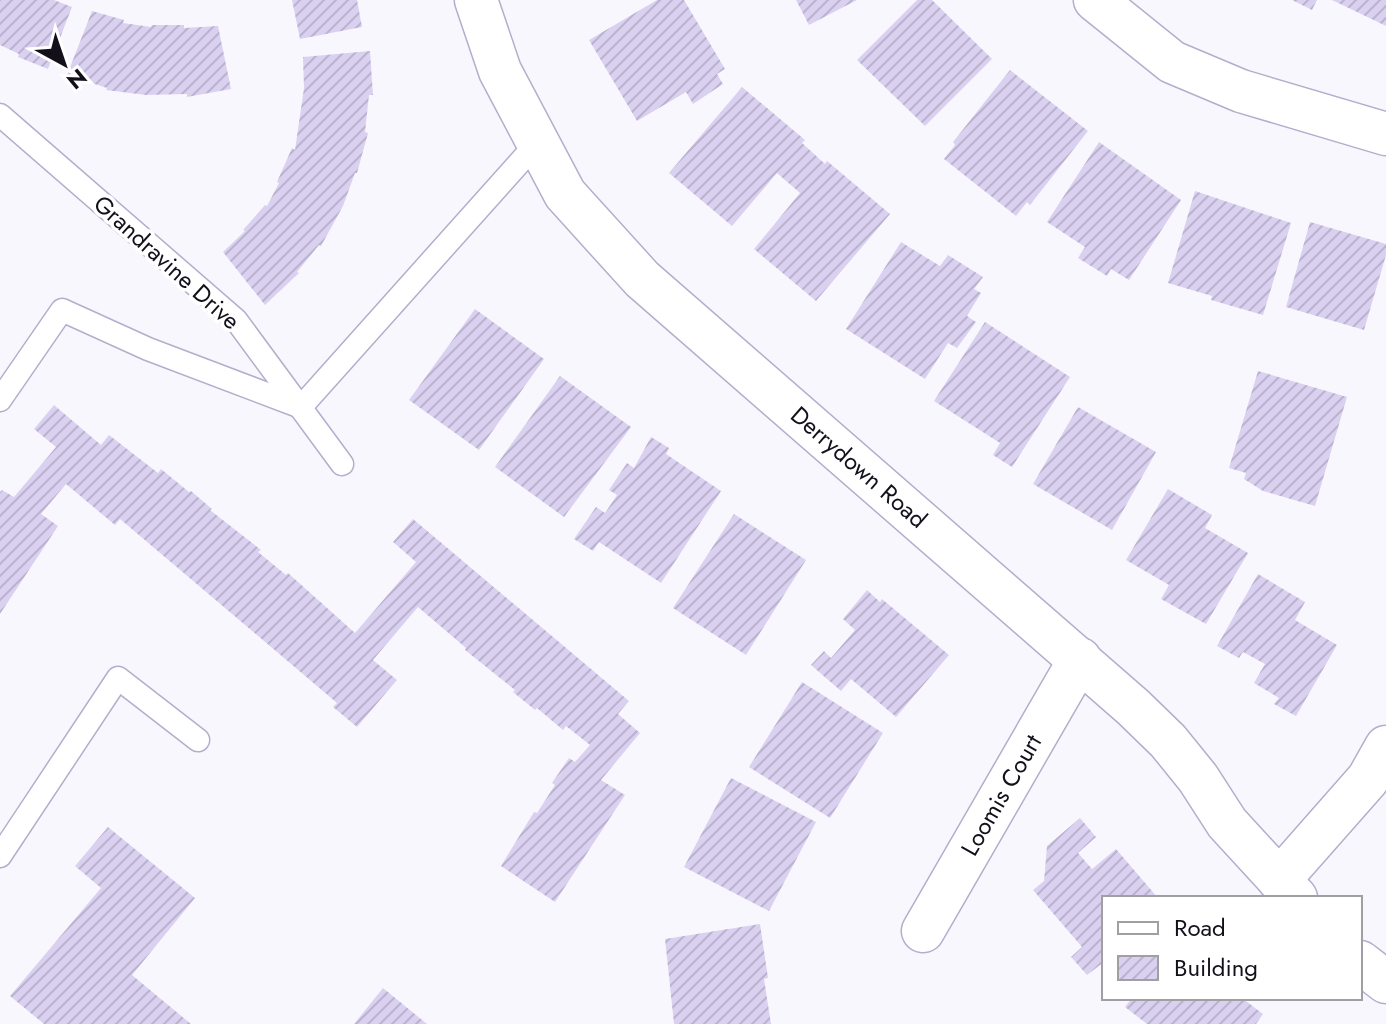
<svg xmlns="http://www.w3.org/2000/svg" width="1386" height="1024" viewBox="0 0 1386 1024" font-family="Jost,sans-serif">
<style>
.building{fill:url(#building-hatch)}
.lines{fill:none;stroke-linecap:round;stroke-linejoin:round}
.service-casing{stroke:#b5adcc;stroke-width:25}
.minor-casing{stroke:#b5adcc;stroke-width:45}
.service{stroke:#fff;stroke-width:22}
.minor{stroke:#fff;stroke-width:42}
.labels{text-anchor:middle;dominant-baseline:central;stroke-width:7;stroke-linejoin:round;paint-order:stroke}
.street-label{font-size:24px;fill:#13101a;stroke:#fff}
</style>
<defs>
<pattern id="building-hatch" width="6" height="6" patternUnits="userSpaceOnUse" patternTransform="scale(2)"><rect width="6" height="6" fill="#dad1f1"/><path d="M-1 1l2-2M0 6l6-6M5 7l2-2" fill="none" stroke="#bab2ce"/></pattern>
</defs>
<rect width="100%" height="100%" fill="#f9f7fe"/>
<g class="building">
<path d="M0,0H54L72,7L48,69L18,57L19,54L0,45Z"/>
<path d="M292,0H357L362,27L300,39Z"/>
<path d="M657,0H684L725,69L717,74L723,84L693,104L686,92L637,121L589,40Z"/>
<path d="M796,0H857L809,25Z"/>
<path d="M917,0H932L992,59L925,126L857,60Z"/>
<path d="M1292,0H1317L1312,10Z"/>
<path d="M1332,0H1386V26Z"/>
<path d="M92,11L124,20L123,23L151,27L152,25H184V28L218,26L231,89L187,97V94L146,95L106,90L107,88L67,75Z"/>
<path d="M370,51L373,95H369L365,132L368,133L357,173H355L343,206L321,246L319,245L297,272L299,273L265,305L223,252L245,231L243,230L265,205L267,206L279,183L277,182L292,148L295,150L304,88L303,57Z"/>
<path d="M1010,70L1088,131L1030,205L1027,202L1016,216L944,159L955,145L953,142Z"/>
<path d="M742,87L805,140L802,143L825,164L827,161L890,214L816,301L754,249L800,193L777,173L732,226L669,173Z"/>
<path d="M1099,142L1181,200L1129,280L1111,269L1107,276L1078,258L1085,247L1047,222Z"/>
<path d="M1195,191L1291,223L1263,315L1211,300L1212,296L1168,283Z"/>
<path d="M1310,222L1386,244V255L1364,330L1286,307Z"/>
<path d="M901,242L940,266L948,255L983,277L974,289L981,293L967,316L976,322L957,348L948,343L925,379L846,329Z"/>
<path d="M475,309L544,359L479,450L409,400Z"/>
<path d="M985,322L1070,377L1012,467L993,455L1000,443L934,401Z"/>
<path d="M1258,371L1347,397L1315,506L1263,491L1244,479L1246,473L1229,468Z"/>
<path d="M560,376L631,427L564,517L495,467Z"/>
<path d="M54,405L101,445L109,435L158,473L161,469L189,492L191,491L212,509L210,510L261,550L258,552L286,575L288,573L355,633L416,562L393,542L413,519L629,701L618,714L640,733L601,780L625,795L555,902L501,866L534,812L537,813L555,785L552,783L569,758L575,762L590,745L566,726L563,730L537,708L535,710L513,692L515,690L465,650L466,648L418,607L373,660L397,680L357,727L333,707L337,703L120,519L115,525L66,484L41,514L58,526L0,614V492L2,490L14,497L56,447L34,429Z"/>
<path d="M1078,407L1156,452L1112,530L1033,484Z"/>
<path d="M651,437L669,448L666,454L721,491L661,583L599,542L593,551L574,539L596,507L605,513L617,495L609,490L627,463L634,468Z"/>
<path d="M1168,489L1212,515L1205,528L1248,553L1206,624L1161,599L1169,585L1126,560Z"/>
<path d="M734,514L806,560L746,655L673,608Z"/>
<path d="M1258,574L1305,602L1295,620L1337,645L1296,716L1274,704L1279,698L1254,683L1265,664L1243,652L1239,658L1217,646Z"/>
<path d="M867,590L880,602L882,599L949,655L896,717L851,679L841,691L811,665L824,651L831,658L855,630L843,619Z"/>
<path d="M802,682L883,733L830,818L749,767Z"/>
<path d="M731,778L816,822L769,911L684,867Z"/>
<path d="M1080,818L1096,837L1078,853L1092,869L1116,849L1158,898H1104V962L1087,975L1071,957L1082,947L1033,890L1044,881L1047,846Z"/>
<path d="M108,827L195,898L132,975L191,1024H44L10,996L101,888L75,866Z"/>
<path d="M760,924L768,978L764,979L771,1024H674L665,939Z"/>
<path d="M383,988L427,1024H354Z"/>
<path d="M1132,998H1242L1263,1014L1256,1024H1147L1125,1007Z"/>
</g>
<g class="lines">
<g class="service-casing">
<g id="service">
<path d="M0,115L236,320L342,464"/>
<path d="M0,400L62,310L148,349L301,407L537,143"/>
<path d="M0,856L118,678L198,740"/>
</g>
</g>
<g class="minor-casing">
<g id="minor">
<path d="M476,0L500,71L565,194L642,279L1133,707L1168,741L1198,778L1227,823L1296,898"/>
<path d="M1095,0L1172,62L1241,91L1386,134"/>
<path d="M1279,880L1368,779L1386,747"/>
<path d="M923,931L1080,659"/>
<path d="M1360,962L1386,982"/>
</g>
</g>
<use href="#service" class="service"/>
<use href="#minor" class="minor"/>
</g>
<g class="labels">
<g class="street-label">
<text transform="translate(167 262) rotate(42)">Grandravine Drive</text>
<text transform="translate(859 467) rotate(41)">Derrydown Road</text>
<text transform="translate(1001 795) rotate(-60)">Loomis Court</text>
</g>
</g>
<rect x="1102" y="896" width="260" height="104" fill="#ffffff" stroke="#a19fa3" stroke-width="2"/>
<rect x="1118" y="922" width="40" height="12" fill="#ffffff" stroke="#a19fa3" stroke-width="2"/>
<text x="1174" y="936" font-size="24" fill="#13101a">Road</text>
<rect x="1118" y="956" width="40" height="24" fill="url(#building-hatch)" stroke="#a19fa3" stroke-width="2"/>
<text x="1174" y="976" font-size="24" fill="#13101a">Building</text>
<g transform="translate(64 64) rotate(140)" stroke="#ffffff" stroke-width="6" paint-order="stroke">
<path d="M0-6L14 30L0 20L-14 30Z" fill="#13101a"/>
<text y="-12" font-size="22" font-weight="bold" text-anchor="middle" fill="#13101a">N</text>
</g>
</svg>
